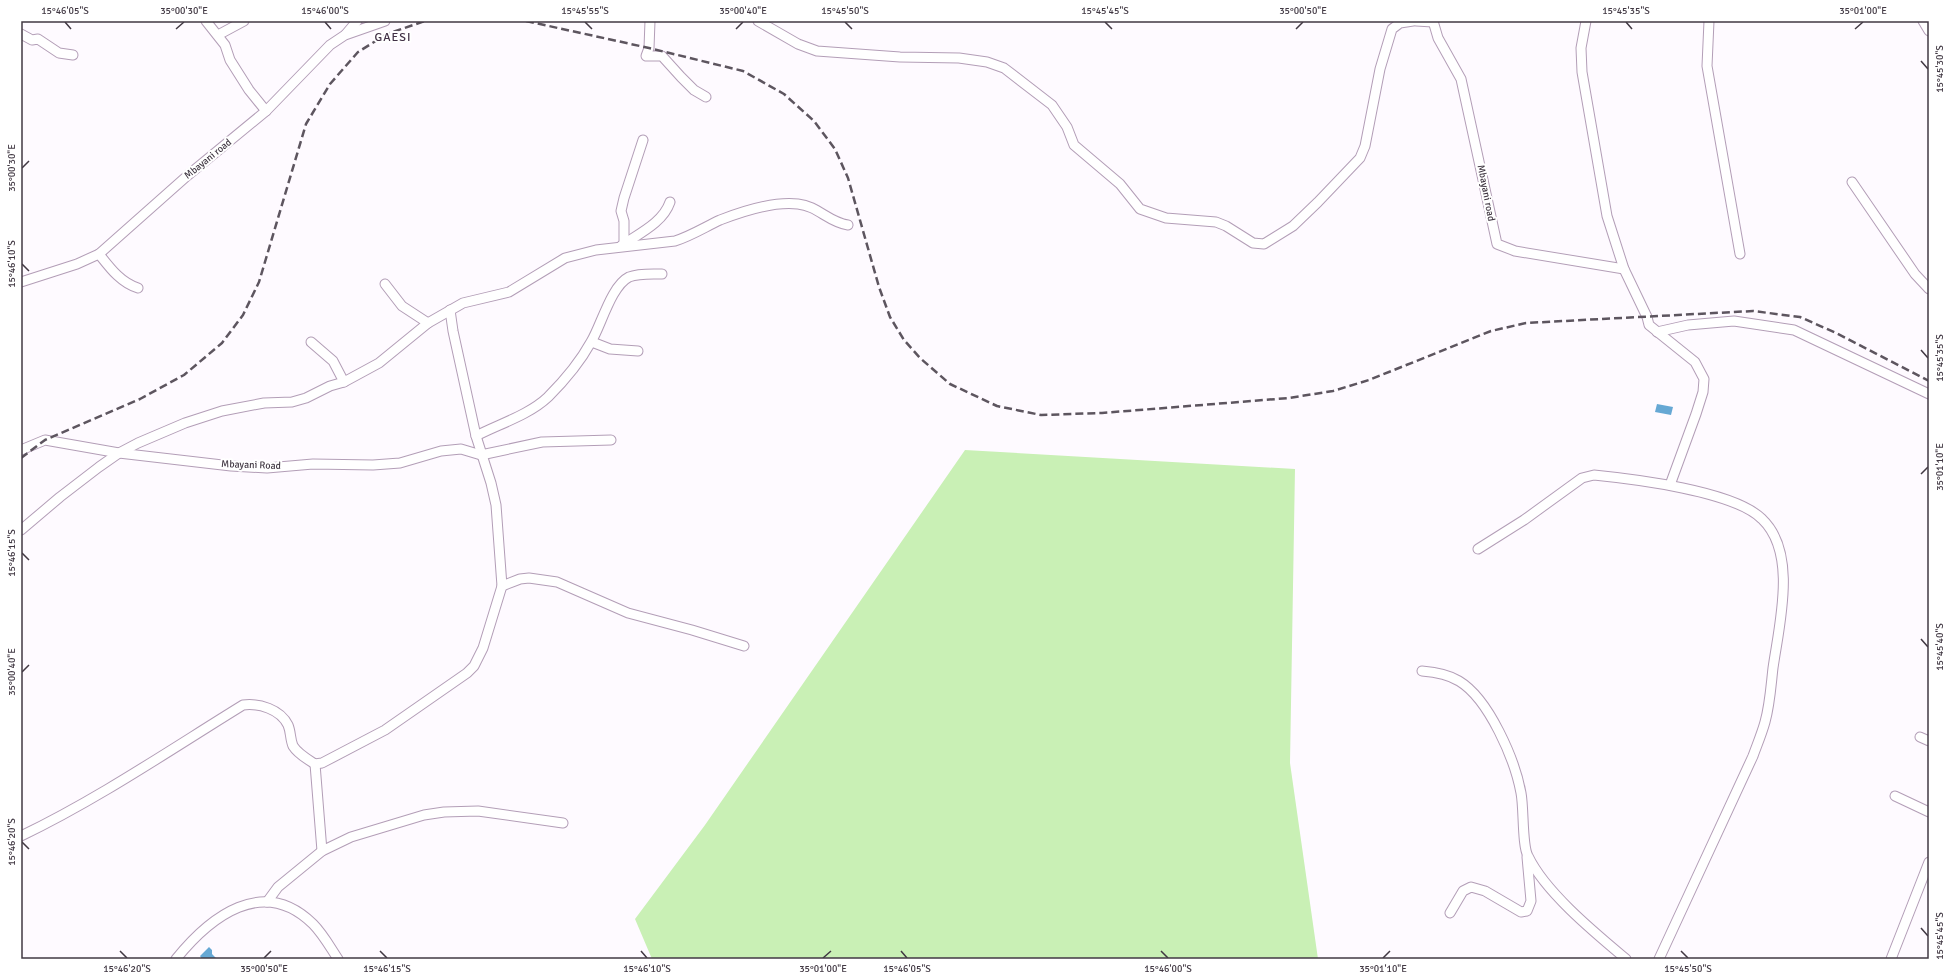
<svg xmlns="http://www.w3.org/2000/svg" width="1950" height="980" viewBox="0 0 1950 980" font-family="Signika,sans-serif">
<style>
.green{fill:#c9f0b5}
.water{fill:#66a8d4}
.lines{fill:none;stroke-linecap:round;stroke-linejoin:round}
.minor-casing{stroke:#b39eb7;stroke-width:11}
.minor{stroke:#fff;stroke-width:9}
.rail{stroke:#5d555f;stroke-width:2.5;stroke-dasharray:8 4;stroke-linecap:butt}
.ticks{fill:none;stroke:#413843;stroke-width:1.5}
.labels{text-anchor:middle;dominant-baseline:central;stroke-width:4;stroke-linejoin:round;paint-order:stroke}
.street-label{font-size:10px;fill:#413843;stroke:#fff}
.quarter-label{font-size:12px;letter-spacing:1px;fill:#413045;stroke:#fff}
.neatline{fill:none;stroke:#413843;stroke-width:1.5}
.ticks-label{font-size:10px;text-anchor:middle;fill:#413843}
</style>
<rect width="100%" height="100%" fill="#fefaff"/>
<path class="green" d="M965,450L1295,469L1290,763L1318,959H652L635,919L705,825Z"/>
<g class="water">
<path d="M1657,404L1673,407L1671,415L1655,412Z"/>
<path d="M209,947L212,950V954L217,959H202L200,956Z"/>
</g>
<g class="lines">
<g class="minor-casing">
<g id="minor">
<path d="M206,21L225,45L230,60L249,90L266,111"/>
<path d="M650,21L649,48L646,56H662L681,77L694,90L706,97"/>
<path d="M758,21L798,44L817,51L900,57L959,58L987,62L1004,68L1052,105L1067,127L1074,145L1120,184L1140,209L1166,218L1216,222L1226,226L1253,243L1264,244L1293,226L1318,202L1360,158L1365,146L1380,69L1392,29L1400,23L1413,21"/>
<path d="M1416,21L1433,22"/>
<path d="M1433,21L1438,38L1461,79L1497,244L1515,251L1624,269"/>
<path d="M1586,21L1581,48L1582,72L1607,216L1624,269L1647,317L1649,325L1695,362L1704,379L1703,392L1696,414L1670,485"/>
<path d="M1709,21L1707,66L1740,254"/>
<path d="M1923,21L1929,31"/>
<path d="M21,34L32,40L38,39L59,53L73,55"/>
<path d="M346,34L357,21"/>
<path d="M218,35L244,21"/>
<path d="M1852,182L1915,274L1929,289"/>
<path d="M624,244V221L621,211L624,198L643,140"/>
<path d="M621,246C638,234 663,223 670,202"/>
<path d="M99,254C110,268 121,283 138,288"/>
<path d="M21,282L77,264L99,254L187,176L266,111L330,45L345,35L385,21"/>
<path d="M385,284L402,306L428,323"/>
<path d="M1657,332L1688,325L1734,321L1794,330L1929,394"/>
<path d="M311,342L333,361L344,382"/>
<path d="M592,342L610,349L638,351"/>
<path d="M476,436C499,424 529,415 548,397C564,381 580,362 591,342C601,326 611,286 629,277C639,273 652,274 662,274"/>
<path d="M21,450L45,440L119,453L231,466L267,468L313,464L373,465L400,463L441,451L461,449L481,455L542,442L611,440"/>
<path d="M21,530L60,497L99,467L119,453L138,443L185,423L222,411L264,403L292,402L306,398L330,386L344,382L379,363L428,323L463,303L509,292L565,258L596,250L675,241C691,236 705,227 720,220C743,211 773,201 798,204C818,206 828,222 848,225"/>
<path d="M1478,549L1524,520L1582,478L1594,475C1634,479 1734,491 1762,519C1798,553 1779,625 1773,668C1771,685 1770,704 1765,722C1762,733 1757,745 1753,756L1659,959"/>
<path d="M502,586L520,579L529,578L557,582L628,613L692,630L744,646"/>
<path d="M1422,671C1434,672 1448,674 1459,681C1489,699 1515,760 1521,793C1524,808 1522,846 1528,856C1545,892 1595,933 1626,959"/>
<path d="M1920,737L1929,741"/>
<path d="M315,764L322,851"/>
<path d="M1895,796L1929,812"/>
<path d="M21,836C98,799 170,750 243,705C259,703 280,709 288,725C291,732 290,739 293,746C298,754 307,759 315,764L322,763L385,730L467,673L474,666L483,648L502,586L496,505L491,483L476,436L453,331L450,310"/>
<path d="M267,902L278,887L322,851L351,837L424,815L444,812L478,811L563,823"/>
<path d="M1450,913L1463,891L1471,887L1485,891L1521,912L1527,911L1531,901L1527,857"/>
<path d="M176,959C210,917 263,875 313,924C323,934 330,947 338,959"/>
<path d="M1891,959L1929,862"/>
</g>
</g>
<use href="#minor" class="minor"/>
<g class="rail">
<path d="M526,21L649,48L743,71L784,94L814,121L835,149L848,178L879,287L890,317L904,340L920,358L950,384L997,406L1041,415L1102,413L1289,398L1333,391L1369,380L1491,331L1526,323L1753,311L1800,317L1836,333L1929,381"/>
<path d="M21,458L45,440L140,399L184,375L222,343L243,315L259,282L306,124L330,84L358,52L387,34L425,21"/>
</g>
</g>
<path class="ticks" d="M65,22L71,29M325,22L331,29M585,22L592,29M845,22L852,29M1105,22L1112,29M1626,22L1632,29M176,29L184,22M736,29L743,22M1296,29L1303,22M1855,29L1863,22M1921,61L1928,69M22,168L29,161M22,264L29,271M1921,350L1928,358M1921,474L1928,467M22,553L29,560M1921,639L1928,647M22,672L29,665M22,842L29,849M1921,928L1928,936M120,951L127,958M380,951L387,958M641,951L647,958M901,951L907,958M1161,951L1168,958M1681,951L1688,958M264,958L271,951M823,958L831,951M1383,958L1390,951"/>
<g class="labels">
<g class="street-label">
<text transform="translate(208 159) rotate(-39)">Mbayani road</text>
<text transform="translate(1486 193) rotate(79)">Mbayani road</text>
<text transform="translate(251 465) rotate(2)">Mbayani Road</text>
</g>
<g class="quarter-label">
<text x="393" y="37">GAESI</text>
</g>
</g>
<rect width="1950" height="980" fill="none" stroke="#ffffff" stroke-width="44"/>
<rect x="22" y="22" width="1906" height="936" class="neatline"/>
<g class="ticks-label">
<text x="65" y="14">15°46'05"S</text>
<text x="184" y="14">35°00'30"E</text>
<text x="325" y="14">15°46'00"S</text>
<text x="585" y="14">15°45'55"S</text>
<text x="743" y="14">35°00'40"E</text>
<text x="845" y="14">15°45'50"S</text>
<text x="1105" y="14">15°45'45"S</text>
<text x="1303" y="14">35°00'50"E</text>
<text x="1626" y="14">15°45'35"S</text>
<text x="1863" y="14">35°01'00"E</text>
<text transform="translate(1939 69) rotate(-90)" y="4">15°45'30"S</text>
<text transform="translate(11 168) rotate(-90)" y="4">35°00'30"E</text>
<text transform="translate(11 264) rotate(-90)" y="4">15°46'10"S</text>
<text transform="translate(1939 358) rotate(-90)" y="4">15°45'35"S</text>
<text transform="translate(1939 467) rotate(-90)" y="4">35°01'10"E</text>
<text transform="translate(11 553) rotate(-90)" y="4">15°46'15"S</text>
<text transform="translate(1939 647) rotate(-90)" y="4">15°45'40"S</text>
<text transform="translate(11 672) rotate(-90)" y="4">35°00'40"E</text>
<text transform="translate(11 842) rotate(-90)" y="4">15°46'20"S</text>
<text transform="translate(1939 936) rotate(-90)" y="4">15°45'45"S</text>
<text x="127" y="972">15°46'20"S</text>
<text x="264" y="972">35°00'50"E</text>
<text x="387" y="972">15°46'15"S</text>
<text x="647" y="972">15°46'10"S</text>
<text x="823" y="972">35°01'00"E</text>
<text x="907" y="972">15°46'05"S</text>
<text x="1168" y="972">15°46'00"S</text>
<text x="1383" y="972">35°01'10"E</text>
<text x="1688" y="972">15°45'50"S</text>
</g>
</svg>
